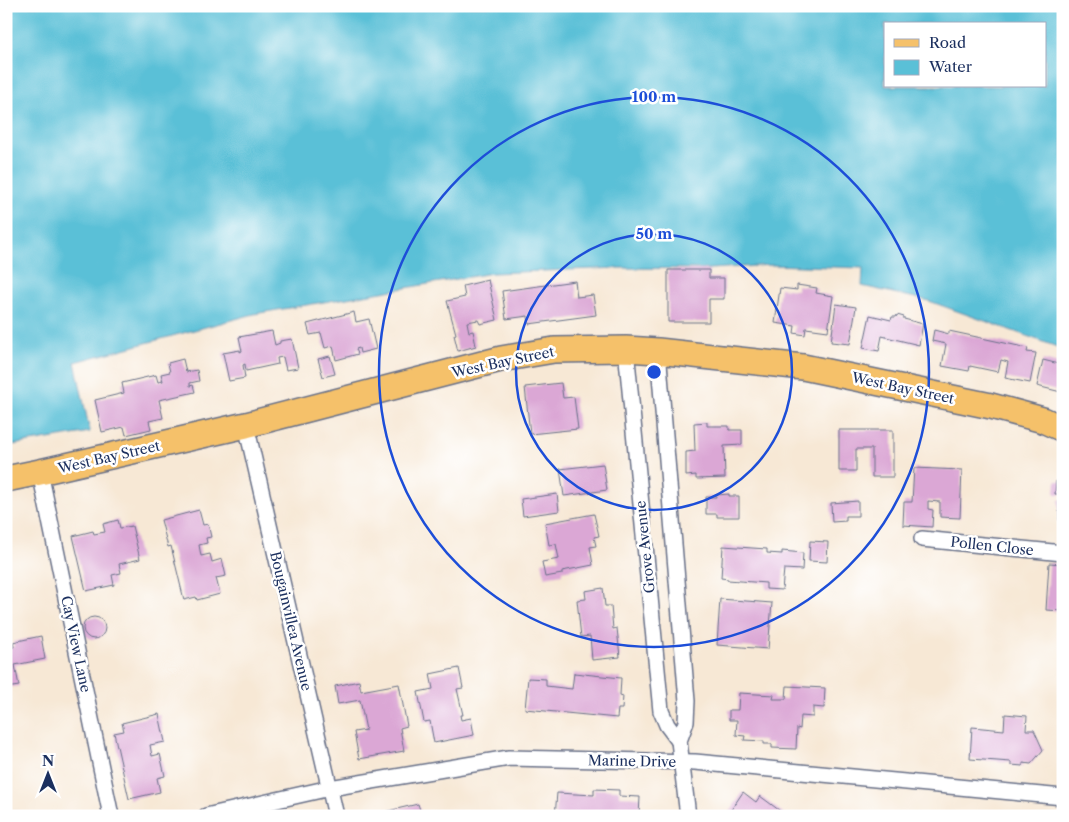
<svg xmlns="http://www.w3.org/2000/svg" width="1069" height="822" viewBox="0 0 1069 822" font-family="'Libre Caslon Text',serif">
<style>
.water{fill:#5ac0d7;stroke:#3a789a;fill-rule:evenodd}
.building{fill:#dba7d5}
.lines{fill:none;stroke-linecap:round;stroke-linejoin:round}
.street-casing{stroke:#687088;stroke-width:18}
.primary-casing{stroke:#687088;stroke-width:28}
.street{stroke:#fff;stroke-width:15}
.primary{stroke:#f5c16b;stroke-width:25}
.ring{fill:none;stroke:#1d4ed8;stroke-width:2.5}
.labels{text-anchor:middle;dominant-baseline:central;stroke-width:5;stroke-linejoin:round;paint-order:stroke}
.street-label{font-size:14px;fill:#1b2f5e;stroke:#fff}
.centre{fill:#1d4ed8;stroke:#fff;stroke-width:2.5}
.ring-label{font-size:15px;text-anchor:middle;font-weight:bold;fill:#1d4ed8;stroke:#fff;stroke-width:5;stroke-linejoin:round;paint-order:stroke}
</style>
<rect width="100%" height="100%" fill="#fff"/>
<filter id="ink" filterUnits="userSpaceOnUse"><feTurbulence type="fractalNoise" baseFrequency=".02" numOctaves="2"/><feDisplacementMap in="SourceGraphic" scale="10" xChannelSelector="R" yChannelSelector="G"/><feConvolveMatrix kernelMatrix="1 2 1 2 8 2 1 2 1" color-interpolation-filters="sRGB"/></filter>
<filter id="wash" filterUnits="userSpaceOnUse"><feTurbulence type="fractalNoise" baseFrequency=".0096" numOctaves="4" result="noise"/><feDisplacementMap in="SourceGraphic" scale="20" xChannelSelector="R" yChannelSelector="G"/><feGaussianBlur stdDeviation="1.12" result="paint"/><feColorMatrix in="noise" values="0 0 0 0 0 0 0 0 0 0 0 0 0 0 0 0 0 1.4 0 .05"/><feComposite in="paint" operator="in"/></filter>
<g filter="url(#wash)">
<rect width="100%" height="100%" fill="#f7e8d5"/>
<path class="water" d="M6,6H1063V349L929,301L862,286L863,268L772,265L710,269L619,268L492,273L254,314L75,362L90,432L6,446ZM885,24H1045V86H885Z"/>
<g id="blocks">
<g class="building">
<path d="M668,270H709V278H724V299H709V322H668Z"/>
<path d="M488,280L497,320L480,324L478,320L467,322L469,332L473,331L476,346L458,351L454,335L456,334L447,301L465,297L463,286Z"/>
<path d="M575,281L577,297L593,295L596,315L529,324L528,316L506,319L502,291Z"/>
<path d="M797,285L817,288L816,293L833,296L828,331L806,328L805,335L794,333L795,326L775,323L780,288L797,290Z"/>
<path d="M836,304L856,307L850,344L831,342Z"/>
<path d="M354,312L356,322L369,319L376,349L360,353L359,348L356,349L358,354L336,360L333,346L325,348L321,333L310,335L307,324Z"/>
<path d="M870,315L891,320L892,317H896L897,315L904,317V319L923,324L919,345L882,336L879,351L863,348Z"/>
<path d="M934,330L949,334V331L1028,348L1027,352L1036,353L1030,383L1005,378L1008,362L1001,360L998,372L970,366L969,371L942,366L946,344L932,341Z"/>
<path d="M272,331L275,345L280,343V341L292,339L298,368L286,370L283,357L277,358L278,364L246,371L245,364L243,365L245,378L229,381L223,353L240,350V352L242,351L239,337Z"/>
<path d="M330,356L335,374L323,377L318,359Z"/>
<path d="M183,359L186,372L197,370L199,381L190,383V386L193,385L195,392L159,400L163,418L149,421L151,429L126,435L124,427L102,432L95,400L124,393L122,383L156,375L158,382L163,381L161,374L170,372L168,363Z"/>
<path d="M1043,360L1063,365V383L1061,392L1037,386Z"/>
<path d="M561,383L563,398L574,397L578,429L530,434L525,387Z"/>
<path d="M707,422V426H729V430H742V445L724,446L725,478L696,479V475L686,476V452L695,451L694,423Z"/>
<path d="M839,430H893V477H872V449H856V471H839Z"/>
<path d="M603,464L607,490L564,496L560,469Z"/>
<path d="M914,468L962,470L960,518L940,517V502L928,501V509L933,510L932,527L903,525L904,502H912Z"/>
<path d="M1056,481H1063V494H1055Z"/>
<path d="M557,494L559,511L523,516L521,499Z"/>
<path d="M729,494V496H739V517H717V514H706V497H716V495Z"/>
<rect x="1059" y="500" width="4" height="20"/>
<path d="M858,501V516H846V521L832,522L831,503Z"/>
<path d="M199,510L203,525L208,524L211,537L206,538L207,543L199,545L201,556L210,554L212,562L222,559L226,576L216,578L220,594L197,600L196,597L184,600L171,546L168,547L161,520Z"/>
<path d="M594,514L599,536L594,537L596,546L590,547L593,565L562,571V574L545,577L542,562L559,559L556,544L549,545L545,523Z"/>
<path d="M118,520L120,528L132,526L140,559L119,564L121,573L112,575L114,585L86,591L73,536L93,531L94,534L105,532L103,524Z"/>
<path d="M810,541L828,542L827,562L809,561Z"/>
<path d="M723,546L767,549V553L782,554V551L803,553L802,570L784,569L782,590L766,589V583L728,580V579L721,578Z"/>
<path d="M1049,563L1063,564V611L1046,610Z"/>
<path d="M603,588L605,606H611L613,629L617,628L620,657L592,660L590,636L581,637L577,600L586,599L585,591Z"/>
<path d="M720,599L772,603L768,649L717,645Z"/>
<circle cx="94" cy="628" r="11"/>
<path d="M41,636L45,659L15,665L19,686L6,688V648L14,647L13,642Z"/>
<path d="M459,668L463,688L457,689L463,715H460L461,720L471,718L474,735L434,743L430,721L424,722L418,692L433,689L430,674Z"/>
<path d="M574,673L621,678L620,695L623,696L622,709H618L617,718L525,709L528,678L546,679V686L572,689Z"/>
<path d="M359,681L361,691L399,684L407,726L400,728L404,751L359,759L354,732L366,730L360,700L338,704L335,686Z"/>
<path d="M787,686L825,688L824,708L813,707V717L801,716L800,729L797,728L796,749L772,748V744H764V741L744,740L745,736L736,735L737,720H729V710H738L739,693L774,695L773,699H786Z"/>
<path d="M159,714L165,742L150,745L152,756L160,754L165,776L157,778L160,792L129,799L114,733L124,731L122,723Z"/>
<path d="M1005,714L1027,716L1026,730H1034L1043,750L1031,764L1023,763V766L1011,765V762L970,759L972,727L1004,730Z"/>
<path d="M594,789L619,790V796L640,797L639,816H555L557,793L594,795Z"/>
<path d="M743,792L756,802L760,796L787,816H727Z"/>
<path d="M418,804L422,816H371V815Z"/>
</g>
</g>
</g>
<g filter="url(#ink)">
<use href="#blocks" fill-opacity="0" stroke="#687088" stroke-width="1"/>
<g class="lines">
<g class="street-casing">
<g id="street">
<path d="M626,349L661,711L667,725L679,741"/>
<path d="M658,351L687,701L686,722L679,741L688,816"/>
<path d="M246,425L336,816"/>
<path d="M40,472L111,816"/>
<path d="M922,539L1063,553"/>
<path d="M206,816L330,788L509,758L695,762L1063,797"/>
</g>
</g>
<g class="primary-casing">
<path id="primary" d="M6,479L40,472L246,425L501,359L554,350L626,349L658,351L803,367L991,406L1043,420L1063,429"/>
</g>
<use href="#street" class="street"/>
<use href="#primary" class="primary"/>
</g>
</g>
<g class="ring">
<circle cx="654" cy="372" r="138"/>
<circle cx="654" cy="372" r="275"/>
</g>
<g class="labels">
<g class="street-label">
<text transform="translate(503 362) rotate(-12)">West Bay Street</text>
<text transform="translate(903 388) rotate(12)">West Bay Street</text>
<text transform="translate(109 457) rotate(-13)">West Bay Street</text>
<text transform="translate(992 546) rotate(6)">Pollen Close</text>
<text transform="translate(645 547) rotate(-96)">Grove Avenue</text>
<text transform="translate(291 621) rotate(77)">Bougainvillea Avenue</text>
<text transform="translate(76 644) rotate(78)">Cay View Lane</text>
<text transform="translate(632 761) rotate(1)">Marine Drive</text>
</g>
</g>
<circle cx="654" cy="372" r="8" class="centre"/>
<g class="ring-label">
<text x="654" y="102">100 m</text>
<text x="654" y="239">50 m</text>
</g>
<rect width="1069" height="822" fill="none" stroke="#fff" stroke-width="25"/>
<rect x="884" y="22" width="162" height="65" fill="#ffffff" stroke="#a4acbf"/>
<rect x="894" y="39" width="25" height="8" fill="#f5c16b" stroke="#a4acbf"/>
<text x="929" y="48" font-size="15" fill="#1b2f5e">Road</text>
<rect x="894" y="60" width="25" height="15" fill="#5ac0d7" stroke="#a4acbf"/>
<text x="929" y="72" font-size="15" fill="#1b2f5e">Water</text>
<g transform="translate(48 774)" stroke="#ffffff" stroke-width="4" paint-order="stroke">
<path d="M0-4L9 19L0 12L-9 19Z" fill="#1b2f5e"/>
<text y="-8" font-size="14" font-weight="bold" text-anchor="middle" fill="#1b2f5e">N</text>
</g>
</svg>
